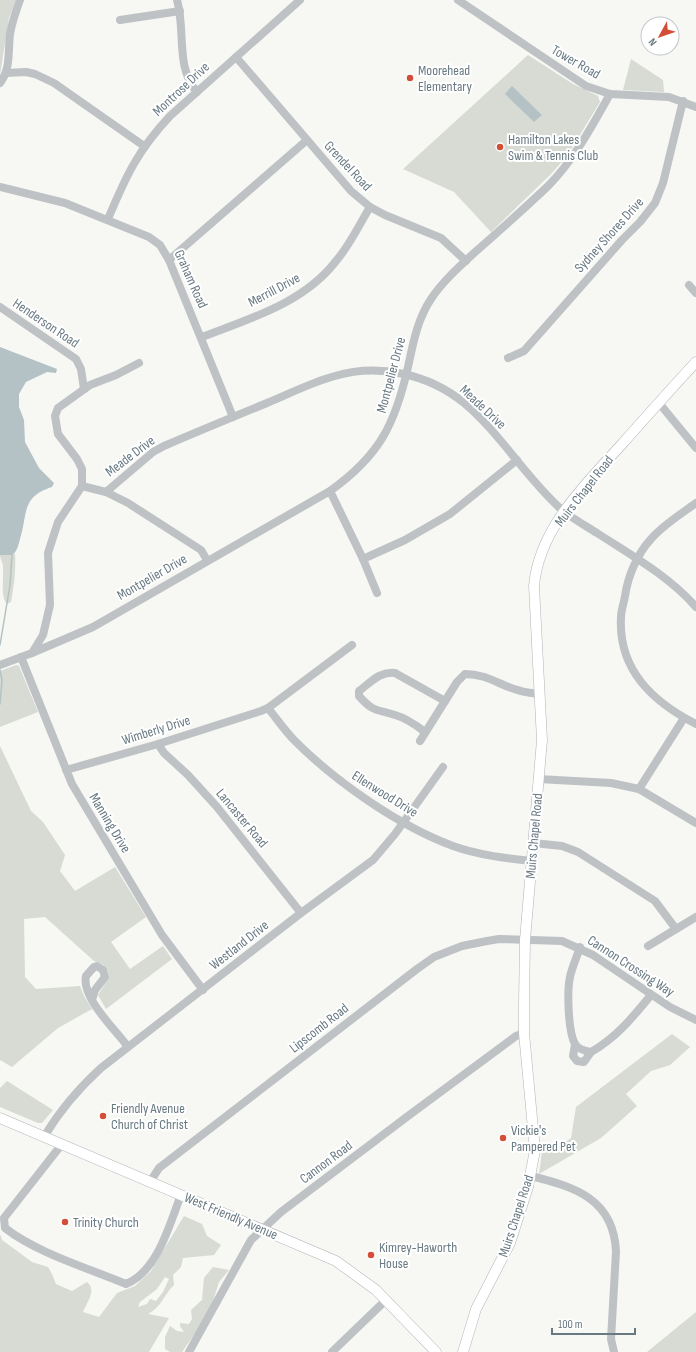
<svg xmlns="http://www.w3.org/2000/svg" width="696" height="1352" viewBox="0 0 696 1352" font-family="'Sofia Sans Condensed',sans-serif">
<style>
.green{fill:#d7dbd4;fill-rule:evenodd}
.water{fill:#b5c2c5}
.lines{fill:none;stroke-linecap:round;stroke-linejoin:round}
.stream{stroke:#b5c2c5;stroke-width:1.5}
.major-casing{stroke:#afb5b8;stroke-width:11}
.minor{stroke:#bec2c5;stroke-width:8}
.major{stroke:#fff;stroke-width:10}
.poi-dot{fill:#d44e37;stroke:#fff;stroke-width:1.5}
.labels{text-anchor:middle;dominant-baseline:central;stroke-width:4;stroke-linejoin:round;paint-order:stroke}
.street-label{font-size:14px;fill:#687982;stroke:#fff}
.poi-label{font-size:14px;fill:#687982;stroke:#fff;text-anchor:start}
</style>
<rect width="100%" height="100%" fill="#f7f7f4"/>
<g class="green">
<path d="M0,0H16L9,18L0,75Z"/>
<path d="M528,55L573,84L598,96L600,102L567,156L551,174L491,232L454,192L403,169Z"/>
<path d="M631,59L663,80L664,92L623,90Z"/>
<path d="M15,553C16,570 14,586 11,602L7,604C0,597 4,578 3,567C3,563 0,559 0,555H12Z"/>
<path d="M16,665L19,666L38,712L0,727V671Z"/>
<path d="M0,746L31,811L43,822L65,855L60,871L75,891L115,867L146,917L111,942L130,969L163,946L172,959L106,1009L98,995L109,978C109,968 103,963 94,961L45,917L24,919L25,977L36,989L80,986L84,996L92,1009L58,1028L12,1067L0,1060Z"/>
<path d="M672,1034L690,1047L670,1065L651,1071L626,1094L637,1106L601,1138L539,1174L542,1152L558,1148L571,1138L576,1107Z"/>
<path d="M7,1081L53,1110L42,1123H38L0,1107V1088Z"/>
<path d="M184,1216L202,1224L207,1236L221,1245L214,1255L183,1258L181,1267L173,1275L174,1285C162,1297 164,1304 148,1314L169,1318L149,1352H0V1234L2,1240L32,1262L48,1267L52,1274L56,1284L72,1291L87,1282C97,1290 87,1302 83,1312L99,1317L117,1293L135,1286L151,1271ZM165,1277L169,1279L163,1292L156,1301L150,1299L147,1304L138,1307L140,1302L157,1289Z"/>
<path d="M213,1267L229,1270L219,1282L213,1301L203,1322L182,1352H170L165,1349V1337L170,1326L177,1331L184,1332L180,1326V1323L189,1324L192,1319L191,1310L202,1300L204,1278Z"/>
<path d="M696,1312V1352H647Z"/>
</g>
<g class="water">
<path d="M512,86L542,115L534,122L505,94Z"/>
<path d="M0,347L57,369L56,373L47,372L26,382L19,394V407L24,420L25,442L39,468L54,483L52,487C21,497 28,513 20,539C18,546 18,550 12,555H0Z"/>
</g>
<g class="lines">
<g class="stream">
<path d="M0,645L10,585L12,554"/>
<path d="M0,670L2,680L0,704"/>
</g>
<g class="major-casing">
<g id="major">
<path d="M0,1118L336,1261L376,1290L436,1352"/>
<path d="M463,1352L476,1309L510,1243L528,1187L535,1150L524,1033V1004L525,940L542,740L534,586C539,528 586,484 622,444C647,416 671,389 696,362"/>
</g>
</g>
<g class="minor">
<path d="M177,0C186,31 175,67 197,92"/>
<path d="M458,0L586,86L610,94L669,97L696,107"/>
<path d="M120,20L180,11"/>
<path d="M236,57L351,191L370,207L385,215L441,238L466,261"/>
<path d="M6,73L26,72L35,74L54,83L144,146"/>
<path d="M0,83C11,69 8,50 10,34C12,22 16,11 20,0"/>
<path d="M0,187L65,203L149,237L160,245L169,260L233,417"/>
<path d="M108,219C126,176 138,150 170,116L300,0"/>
<path d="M169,260L307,140"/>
<path d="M689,285L696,293"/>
<path d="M0,307L76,359L81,369L84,389"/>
<path d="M202,337C249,319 304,303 336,261C350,245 359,225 370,207"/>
<path d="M508,358L524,351L622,240L640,222L655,203L663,183L683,101"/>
<path d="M659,403L696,448"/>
<path d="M82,486L106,492L128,503L201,550L207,560"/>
<path d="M330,491L363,559L377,593"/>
<path d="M106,492L153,452L164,446C199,431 233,417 267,403C289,394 312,382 335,376C378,363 429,374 464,403C501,434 526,478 562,510C573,519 586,526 597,533C631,555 669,576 696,607"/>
<path d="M696,503C681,514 663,525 651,539C637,554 628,576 625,596C624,603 621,610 621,617C618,670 653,702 696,724"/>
<path d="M363,559L405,540L450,514L517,460"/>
<path d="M32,653L93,627L330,491C379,456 395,425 408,367C413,344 417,320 431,299C442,282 459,267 474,253C499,231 524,209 548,186C574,160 592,126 610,94"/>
<path d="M21,657L72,784L162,935L203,990"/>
<path d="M0,665L32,653L43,635L50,605L48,553L58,522L82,486V469L77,459L58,434L55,416L58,408L90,385L116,375L139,363"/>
<path d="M268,708C277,719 285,731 295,741C336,782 399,826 453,846C478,855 505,858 531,861"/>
<path d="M425,732C416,725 406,718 395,715C376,709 373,712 359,696V691C371,682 380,671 395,673L445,701"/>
<path d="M420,741L457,682L465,674C488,674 500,686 521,691C527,693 534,693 540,694"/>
<path d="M158,744L164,753L188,775L217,807L301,913"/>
<path d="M66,770L158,744L261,711L268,708L352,645"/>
<path d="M538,779L611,783L639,789L696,823"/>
<path d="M639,789L684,718"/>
<path d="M533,843L562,846L578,852L655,901L676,929"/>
<path d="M648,946L696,917"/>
<path d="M580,947C577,957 572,967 570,977C567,990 568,1032 575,1044C578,1049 585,1051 591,1052C616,1038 633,1017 651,995"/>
<path d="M92,1000L95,990L105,977L103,970L97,966L94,967L86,976C81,998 116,1030 128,1047"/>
<path d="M575,1045L573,1056L577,1061L584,1062L591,1052"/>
<path d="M44,1137C60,1110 78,1089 101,1068L301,913L373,860L395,834L443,767"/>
<path d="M62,1144L4,1218L5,1228C37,1253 88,1268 126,1284C158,1271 169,1225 181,1195"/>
<path d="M531,1176C575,1187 614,1199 616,1252L611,1339L614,1352"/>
<path d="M150,1182L159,1168L417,969L434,957L462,946L487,941L499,939L562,941L593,955L670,1007L696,1020"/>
<path d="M189,1352L251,1240L281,1212L408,1116L516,1036L524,1033"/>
<path d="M332,1352L386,1300"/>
</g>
<use href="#major" class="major"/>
</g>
<g class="poi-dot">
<circle cx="410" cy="78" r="4"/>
<circle cx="500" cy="147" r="4"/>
<circle cx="103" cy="1116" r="4"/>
<circle cx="503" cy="1138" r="4"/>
<circle cx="65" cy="1222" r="4"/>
<circle cx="371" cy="1255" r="4"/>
</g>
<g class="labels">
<g class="street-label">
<text transform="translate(576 62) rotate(30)">Tower Road</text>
<text transform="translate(181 89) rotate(-43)">Montrose Drive</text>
<text transform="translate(348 166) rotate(47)">Grendel Road</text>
<text transform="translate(609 235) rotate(-48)">Sydney Shores Drive</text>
<text transform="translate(191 279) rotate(66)">Graham Road</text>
<text transform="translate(274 290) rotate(-28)">Merrill Drive</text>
<text transform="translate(46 323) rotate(34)">Henderson Road</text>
<text transform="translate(391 375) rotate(-75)">Montpelier Drive</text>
<text transform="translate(483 407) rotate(43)">Meade Drive</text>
<text transform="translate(130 456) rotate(-37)">Meade Drive</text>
<text transform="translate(584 491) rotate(-52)">Muirs Chapel Road</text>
<text transform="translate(152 577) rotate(-30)">Montpelier Drive</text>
<text transform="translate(156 730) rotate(-17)">Wimberly Drive</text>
<text transform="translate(385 794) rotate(32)">Ellenwood Drive</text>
<text transform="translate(242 818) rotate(50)">Lancaster Road</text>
<text transform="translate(110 823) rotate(59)">Manning Drive</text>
<text transform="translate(534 836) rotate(-85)">Muirs Chapel Road</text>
<text transform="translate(239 945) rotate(-38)">Westland Drive</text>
<text transform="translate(631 966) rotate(33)">Cannon Crossing Way</text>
<text transform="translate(319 1028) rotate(-38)">Lipscomb Road</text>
<text transform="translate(326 1162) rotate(-37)">Cannon Road</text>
<text transform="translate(231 1216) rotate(23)">West Friendly Avenue</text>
<text transform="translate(516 1216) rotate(-72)">Muirs Chapel Road</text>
</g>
<g class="poi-label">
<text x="418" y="70">Moorehead<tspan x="418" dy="16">Elementary</tspan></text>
<text x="508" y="139">Hamilton Lakes<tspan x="508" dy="16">Swim &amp; Tennis Club</tspan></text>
<text x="111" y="1108">Friendly Avenue<tspan x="111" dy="16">Church of Christ</tspan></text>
<text x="511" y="1130">Vickie's<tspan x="511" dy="16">Pampered Pet</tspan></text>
<text x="73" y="1222">Trinity Church</text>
<text x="379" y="1247">Kimrey-Haworth<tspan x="379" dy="16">House</tspan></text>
</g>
</g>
<g transform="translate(660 36) rotate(230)"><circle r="19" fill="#ffffff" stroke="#c3c9cd"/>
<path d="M0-3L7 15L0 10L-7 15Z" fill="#d44e37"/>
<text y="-6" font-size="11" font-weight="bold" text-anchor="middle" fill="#687982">N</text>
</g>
<path d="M552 1328v6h83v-6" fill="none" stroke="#687982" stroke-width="2"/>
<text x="558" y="1328" font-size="12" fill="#687982" stroke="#ffffff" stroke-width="3" paint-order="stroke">100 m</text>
</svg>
